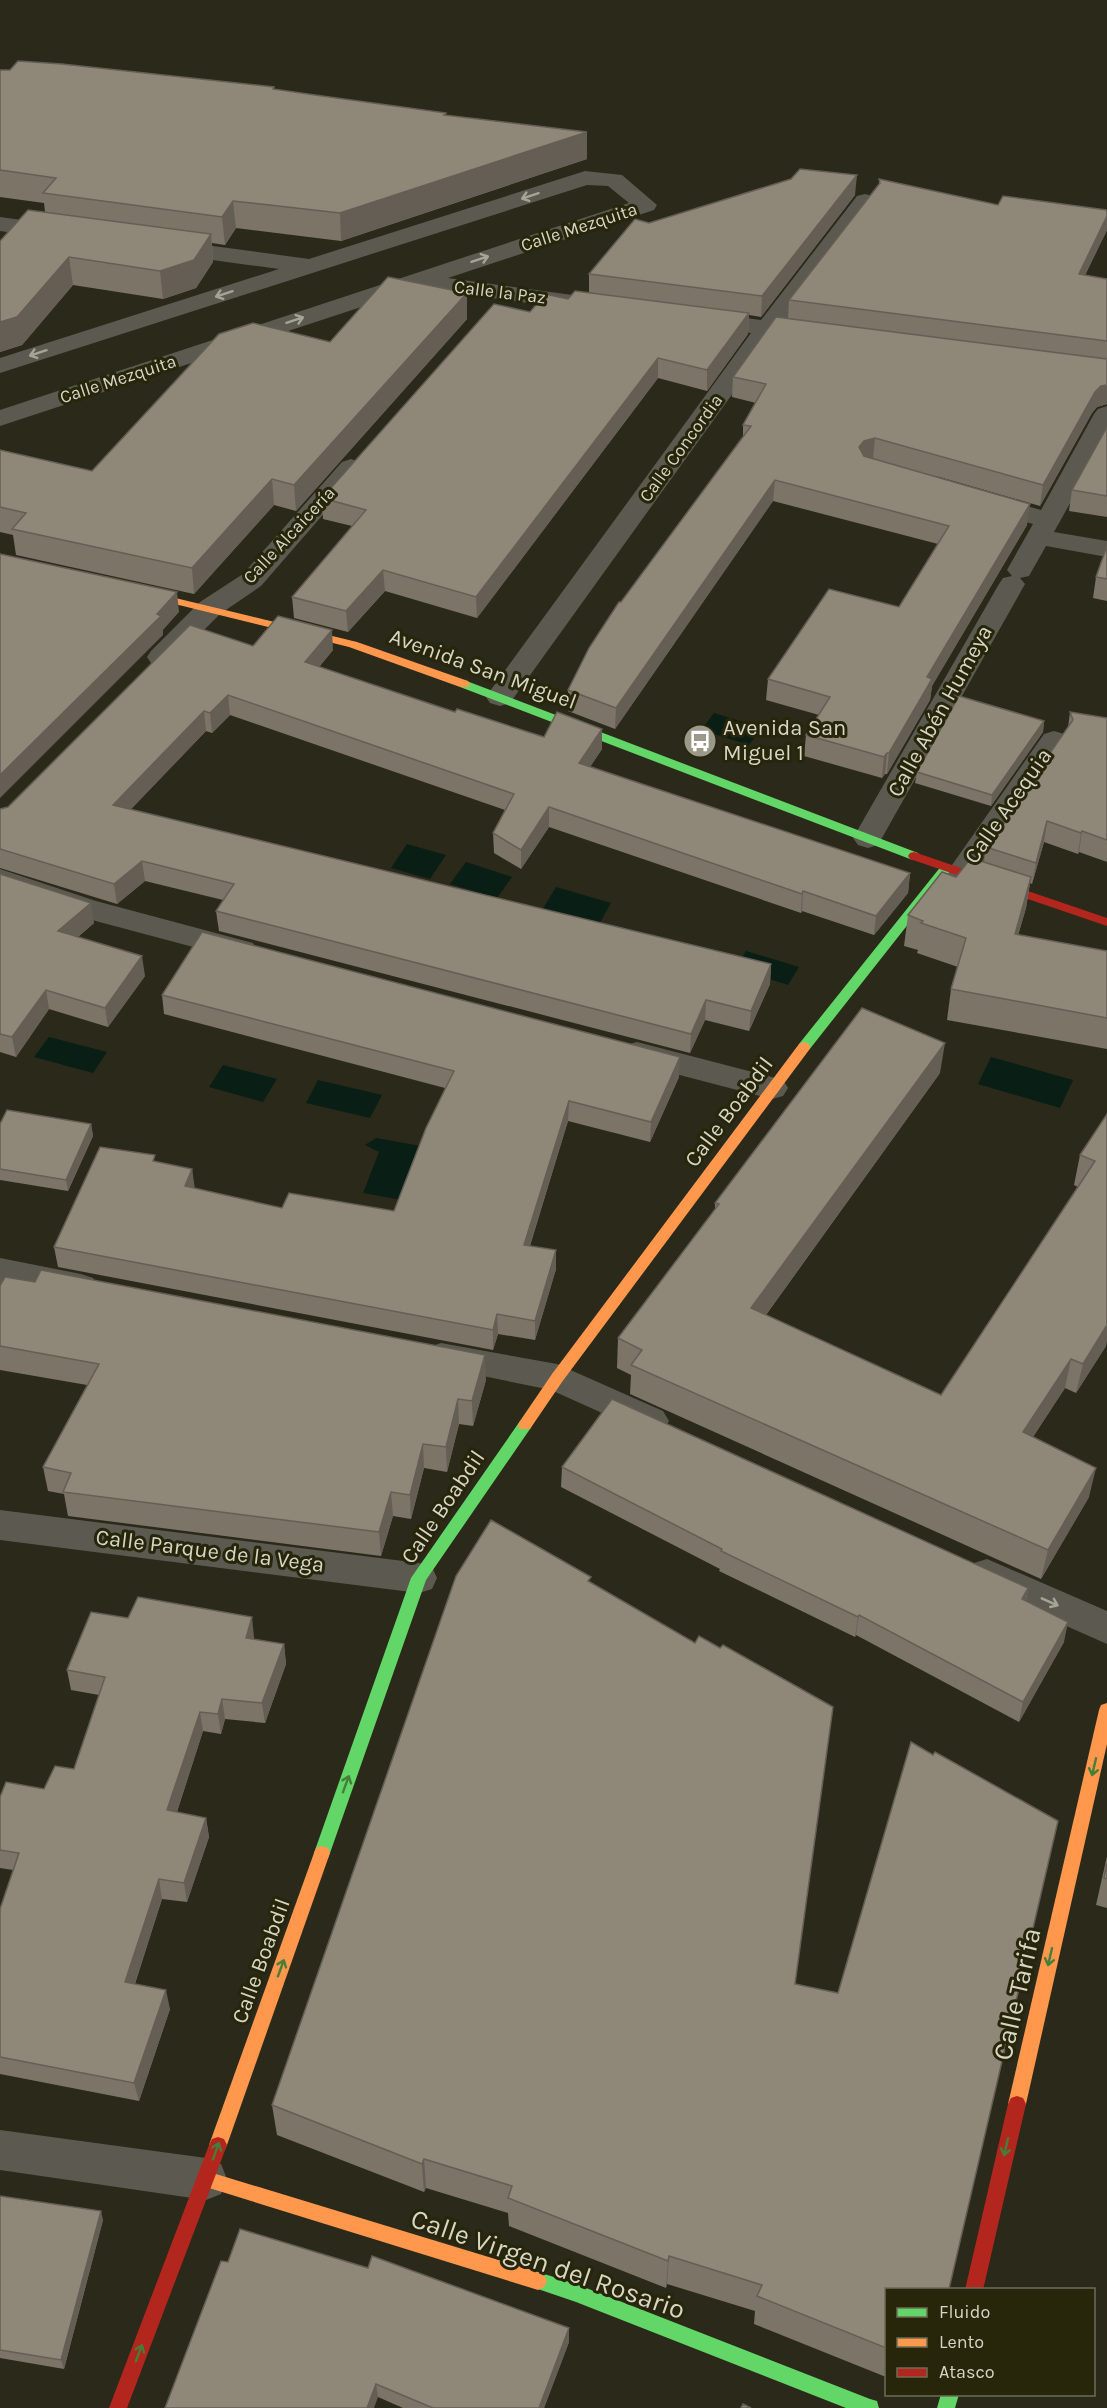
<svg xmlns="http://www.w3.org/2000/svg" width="1107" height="2408" viewBox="0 0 1107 2408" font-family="Karla,sans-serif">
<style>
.water{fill:#091e15}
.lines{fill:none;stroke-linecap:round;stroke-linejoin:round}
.street{fill:#5c5a50;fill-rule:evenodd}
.fast{fill:#63d668;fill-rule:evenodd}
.slow{fill:#ff974d;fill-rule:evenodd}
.jam{fill:#b3261e;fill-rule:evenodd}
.wall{fill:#7b7467}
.shaded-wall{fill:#645e54}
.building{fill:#8f8778;stroke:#645e54;stroke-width:1.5}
.oneway{stroke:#a6a497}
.oneway2{stroke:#457e39}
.labels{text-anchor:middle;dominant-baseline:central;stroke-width:6;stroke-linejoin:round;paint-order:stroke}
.far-street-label{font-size:18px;fill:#d7d6c6;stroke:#27250a}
.street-label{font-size:22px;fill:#d7d6c6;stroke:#27250a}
.poi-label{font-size:22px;fill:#d7d6c6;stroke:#27250a;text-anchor:start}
.near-street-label{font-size:27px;fill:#d7d6c6;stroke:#27250a}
</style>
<rect width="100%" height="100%" fill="#2b291a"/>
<g class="water">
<path d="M714,713L762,728L749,745L701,730Z"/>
<path d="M407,844L446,855L430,879L391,868Z"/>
<path d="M466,862L512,877L497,898L450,884Z"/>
<path d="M556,887L611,903L597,928L541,912Z"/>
<path d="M746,951L799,967L788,985L736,968Z"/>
<path d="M49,1037L107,1052L93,1073L34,1057Z"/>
<path d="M991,1057L1073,1080L1060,1108L978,1084Z"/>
<path d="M223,1065L277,1079L263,1102L209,1087Z"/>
<path d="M318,1080L382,1095L370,1118L306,1103Z"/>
<path d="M376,1138L427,1147L407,1201L363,1193L379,1152L365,1145Z"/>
</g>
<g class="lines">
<g class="street">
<path d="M585,171L622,175L657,205L654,210L448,278L587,297L595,299L599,304L595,309L587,311L419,288L0,426V410L629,203L608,186L587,185L0,373V358L279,269L168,254L160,252L156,247L160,242L168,240L309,259Z"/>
<path d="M865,194L873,196L876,201L784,323L822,329L825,334L822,339L813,341L774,336L510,703L500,706L490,703L486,697L490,691L751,333L694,324L691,319L694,314L703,312L761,320L857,196Z"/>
<path d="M0,217L58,225L66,227L70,232L66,237L58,239L0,231Z"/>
<path d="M1107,406V437L1054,532L1107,541V557L1046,546L1029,576L1020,578L1025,584L878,845L868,848L858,845L853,838L999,584L1003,578L1012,576L1007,570L1033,524L975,508L971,502L975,496L984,494L1041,510L1094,414L1098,409Z"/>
<path d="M351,459L360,462L364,467L360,472L261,586L220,614L171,663L161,666L151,663L147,657L151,651L200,602L243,574L342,462Z"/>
<path d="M1054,731L1064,734L1068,740L972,879L962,882L952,879L947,872L952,865L1044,734Z"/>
<path d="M0,869L96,901L253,943L257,950L253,957L242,960L77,916L0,890Z"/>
<path d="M637,1042L783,1080L788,1088L783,1096L772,1099L626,1061L621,1053L626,1045Z"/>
<path d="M0,1258L81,1274L93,1278L98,1287L93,1296L81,1300L0,1284Z"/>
<path d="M441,1343L557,1364L663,1411L669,1421L663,1431L651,1435L551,1390L429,1365L424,1356L429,1347Z"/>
<path d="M0,1510L419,1563L432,1567L437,1578L432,1589L419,1593L0,1540Z"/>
<path d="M987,1559L1107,1611V1644L974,1585L969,1574L974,1563Z"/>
<path d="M0,2130L206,2158L221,2164L227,2179L221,2194L206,2200L0,2170Z"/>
</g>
<g class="fast">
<path d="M464,680L918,853L920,856L914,860L910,859L460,687V681Z"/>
<path d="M946,864L950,865L952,868L950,871L809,1050H799L798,1047L799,1044L942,865Z"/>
<path d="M525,1419L530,1421L532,1425L530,1429L426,1580L330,1853L328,1858L322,1860L316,1858L314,1853L411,1578L520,1421Z"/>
<path d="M538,2272L576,2284L870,2399L877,2401L879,2408H846L576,2302L532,2287L529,2281L532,2275Z"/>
<path d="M941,2394H959L955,2408H937Z"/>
</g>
<g class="slow">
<path d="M134,588L357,642L468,681L470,684L468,687H460L349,647L130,593L129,591Z"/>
<path d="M804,1042L809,1044L810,1047L809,1050L562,1382L530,1429H520L518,1425L520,1421L552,1374L799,1044Z"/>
<path d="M1107,1703V1744L1026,2104L1023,2110L1017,2112L1011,2110L1008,2104L1099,1710L1101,1705Z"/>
<path d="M322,1846L328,1848L330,1853L227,2145L224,2151L218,2153L212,2151L209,2145L314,1853L316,1848Z"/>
<path d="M206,2171L538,2272L544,2275L547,2281L544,2287L538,2290L206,2187L200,2185L197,2179L200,2173Z"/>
</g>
<g class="jam">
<path d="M914,852L1107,918V926L910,859L908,856L910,853Z"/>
<path d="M1017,2096L1023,2098L1026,2104L983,2290H965L1008,2104L1011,2098Z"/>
<path d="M218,2137L224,2139L227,2145L127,2408H109L209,2145L212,2139Z"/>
</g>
</g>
<g class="wall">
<path d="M0,70L274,87V89L315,95L446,113V115L587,132V159L341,241L236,228L225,245L212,243L213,262L196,288L163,299L73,285L22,345L0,352V241L45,212L44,203L0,197Z"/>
<path d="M879,179L1107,230L1085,275L1107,279V404L1097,407L1092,413L1040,506L936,476L1027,525L932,686L930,700L887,774H885L882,778L804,756L806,735L819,715L766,700L768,679L899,607L938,544L773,501L615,729L568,711V690L621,602L743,437V425L756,403L732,397L733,377L788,319L789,300L879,184Z"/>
<path d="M855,195L761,317L749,315L748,334L707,391L658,378L477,618L385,591L348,632L294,618L292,597L352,526L323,519L322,498L530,312L589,293V274L649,223Z"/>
<path d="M467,319L296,511L274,505L194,594L16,555L13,535L0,532V450L92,471L330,342Z"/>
<path d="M1107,427V517L1069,511L1072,490Z"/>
<path d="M1107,546V601L1093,598L1096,577Z"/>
<path d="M253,646L333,650L319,667L455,712L544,737L602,729V749L590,767L910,873L908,893L874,935L802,911L801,913L549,827L521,869L494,853L493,833L505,810L230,715L212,733L206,731L130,810L771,964L770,984L749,1031L705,1020L690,1053L219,931L216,911L223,900L145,881L117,904L0,868V809L8,807Z"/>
<path d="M1070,712L1107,718V862L1079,852L1078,854L1044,842L1032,884L1030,883L1026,908L1018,935L1107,951V1049L947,1020L951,989L958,967L917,953L918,950L904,946L908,915L956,877L984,862L986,847L1014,811V805L1068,728Z"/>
<path d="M1044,721L1043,732L991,806L915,783L917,772Z"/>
<path d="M0,874L94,923L78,937L145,976L108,1027L49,1009L16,1057L0,1052Z"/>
<path d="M162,995L679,1077L650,1142L568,1121L530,1246L556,1250V1269L535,1340L498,1334L493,1350L58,1267L54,1247L156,1162L192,1169L194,1188L282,1208L394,1211L445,1088L164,1014Z"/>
<path d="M940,1073L766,1315L941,1395L1078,1187L1074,1185L1080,1155L1107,1114L1106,1346L1076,1393L1065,1388L1033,1437L1089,1497L1041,1579L630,1394L631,1375L617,1368L618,1338L715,1210V1203Z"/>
<path d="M0,1124H91L93,1136L68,1191L0,1180Z"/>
<path d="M0,1286L486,1380L473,1426L459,1424L447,1472L424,1468L411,1519L393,1516L381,1556L68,1516L64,1494L48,1491L43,1467L87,1385L0,1370Z"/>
<path d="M562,1467L1028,1588L1026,1601L1064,1642L1019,1722L856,1635L855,1637L719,1571L720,1569L561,1487Z"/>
<path d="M591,1582L796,1984L886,2289V2377L754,2324L755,2311L667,2284L666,2288L509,2226L508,2213L426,2188L424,2192L277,2135L272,2105Z"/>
<path d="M254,1637V1639L284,1644L286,1664L265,1723L225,1719L221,1734L203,1731L177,1812L206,1818L209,1837L187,1902L162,1899L135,1984L170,2009L139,2101L0,2074V1909L13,1870L0,1868V1797L44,1789L74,1769L99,1695L71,1690L67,1670Z"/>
<path d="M1107,1856V1908L1096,1905Z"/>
<path d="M0,2196L103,2220L64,2369L0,2358Z"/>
<path d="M569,2328V2342L544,2408H403L378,2397L165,2408Z"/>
</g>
<g class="shaded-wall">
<path d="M587,132V159L341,241L340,213Z"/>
<path d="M857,175L855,195L761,317L762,296Z"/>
<path d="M233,201L236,228L225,245L222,217Z"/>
<path d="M1107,216V230L1076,294L1079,274Z"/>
<path d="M211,234L213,262L196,288L163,299L160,271Z"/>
<path d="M69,257L73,285L22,345L0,352V322Z"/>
<path d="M467,293V319L296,511L294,485Z"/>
<path d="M749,313L748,334L707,391V370Z"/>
<path d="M658,358V378L477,618L476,597Z"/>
<path d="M1107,385V404L1097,407L1092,413L1040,506L1043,485L1095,392L1101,386Z"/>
<path d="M875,438L873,459L862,462L859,447L864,441Z"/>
<path d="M272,479L274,505L194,594L192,568Z"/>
<path d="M775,480L773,501L615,729L616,708Z"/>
<path d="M1030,504L1027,525L932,686L930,700L887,774L889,753L927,677Z"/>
<path d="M383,570L385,591L348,632L346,611Z"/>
<path d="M177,592L179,612L163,630V635L0,798V775L157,614Z"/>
<path d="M332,630L333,650L307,682L305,662Z"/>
<path d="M228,695L230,715L212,733L210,713Z"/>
<path d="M204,711L206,731L116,825L113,805Z"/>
<path d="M1044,721L1043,732L991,806L992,795Z"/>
<path d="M602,729V749L579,783V763Z"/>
<path d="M887,753L885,774L882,778L884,757Z"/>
<path d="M549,807V827L521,869V850Z"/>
<path d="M1047,821L1044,842L1032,884L1036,863Z"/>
<path d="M1082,831L1079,852L1078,854L1081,833Z"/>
<path d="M142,861L145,881L117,904L114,884Z"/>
<path d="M910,873L908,893L874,935L876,916Z"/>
<path d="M1031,877L1026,908L1010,964L1015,934Z"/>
<path d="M803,891L802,911L801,913L802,894Z"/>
<path d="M91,903L94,923L61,951L58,931Z"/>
<path d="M142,956L145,976L108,1027L105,1008Z"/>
<path d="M771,964L770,984L749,1031L751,1011Z"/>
<path d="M46,990L49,1009L16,1057L12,1037Z"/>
<path d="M706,1000L705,1020L690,1053L691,1034Z"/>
<path d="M945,1043L940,1073L749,1338L751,1308Z"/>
<path d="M680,1057L679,1077L650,1142L651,1122Z"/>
<path d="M569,1101L568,1121L524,1264V1245Z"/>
<path d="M91,1124L93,1136L68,1191L66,1180Z"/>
<path d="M192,1169L195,1189L185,1186Z"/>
<path d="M556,1250V1269L535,1340V1321Z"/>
<path d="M497,1314L498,1334L493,1350V1330Z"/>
<path d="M1107,1325V1340L1106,1346L1076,1393L1083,1364Z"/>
<path d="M485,1355L486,1380L473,1426L472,1401Z"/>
<path d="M1071,1359L1065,1388L1017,1461L1023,1432Z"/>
<path d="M458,1399L459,1424L447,1472L446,1447Z"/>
<path d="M423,1444L424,1468L411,1519L410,1495Z"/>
<path d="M1096,1468L1089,1497L1041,1579L1048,1550Z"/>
<path d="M391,1492L393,1516L381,1556L379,1532Z"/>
<path d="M1028,1588L1024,1609L1022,1599Z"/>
<path d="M859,1615L856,1635L855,1637L858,1617Z"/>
<path d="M252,1617L254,1637L248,1658L246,1638Z"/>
<path d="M1068,1622L1064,1642L1019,1722L1023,1702Z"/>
<path d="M284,1644L286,1664L265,1723L262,1703Z"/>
<path d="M222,1699L225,1719L221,1734L218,1714Z"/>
<path d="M200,1712L203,1731L171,1830L167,1810Z"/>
<path d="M206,1818L209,1837L187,1902L184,1883Z"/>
<path d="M159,1879L162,1899L129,2001L125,1982Z"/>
<path d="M166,1990L170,2009L139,2101L134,2083Z"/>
<path d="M424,2159L426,2188L424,2192L422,2164Z"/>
<path d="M101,2211L103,2220L64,2369L61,2360Z"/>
<path d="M669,2256L667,2284L666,2288L668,2261Z"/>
<path d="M569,2328V2342L544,2408H539Z"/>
<path d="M376,2384L378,2397L374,2408H367Z"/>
</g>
<g class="building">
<path d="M18,61L62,64L274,87L273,89L315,95L446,113L444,115L587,132L340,213L233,201L222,217L43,193L56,178L0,170V70H10Z"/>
<path d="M800,169L857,175L762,296L589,274L635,219L649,223L791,179Z"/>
<path d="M879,179L998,205L1003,196L1107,210V216L1079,274L1107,279V341L789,300L880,183Z"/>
<path d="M28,210L211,234L194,260L160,271L69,257L17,317L0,322V241Z"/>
<path d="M388,277L467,293L294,485L272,479L192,568L12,529L26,513L0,507V450L92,471L219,334L253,323L330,342Z"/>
<path d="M575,291L749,313L707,370L658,358L476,597L383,570L346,611L292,597L366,510L322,498L494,304L530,312L545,294L568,299Z"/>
<path d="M776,317L1107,359V385L1101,386L1095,392L1043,485L875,438L864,441L859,447L864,456L1030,504L927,677L932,679L889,753H887L884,757L806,735L830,697L768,679L829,589L899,607L949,526L775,480L616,708L568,690L589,648L619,602H621L751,426L743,425L766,384L733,377Z"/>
<path d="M1107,427V496L1072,490Z"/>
<path d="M1107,546V579L1096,577Z"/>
<path d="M0,554L177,592L157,614L161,616L0,775Z"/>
<path d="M278,616L332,630L305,662L455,712L457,709L544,737L557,712L602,729L579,763L910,873L876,916L803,891L802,894L549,807L521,850L493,833L514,794L228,695L210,713L204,711L113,805L771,964L751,1011L706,1000L691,1034L216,911L234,884L142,861L114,884L0,849V809L8,807L190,625L253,646Z"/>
<path d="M959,696L1044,721L992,795L917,772Z"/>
<path d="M1070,712L1107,718V840L1082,831L1081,833L1047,821L1036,863L986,847L1017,806L1014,805L1073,720Z"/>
<path d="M971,858L1031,877L1015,934L1107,951V1018L951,989L966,938L921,923L923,921L908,915L942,872L956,877Z"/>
<path d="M0,874L91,903L58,931L142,956L105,1008L46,990L12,1037L0,1034Z"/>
<path d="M202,932L680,1057L651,1122L569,1101L524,1245L556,1250L535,1321L497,1314L493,1330L54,1247L100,1147L155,1155L153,1161L192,1169L185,1186L282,1208L289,1193L394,1211L426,1128L454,1071L162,995Z"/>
<path d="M862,1008L945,1043L751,1308L941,1395L1095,1161L1080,1155L1107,1114V1325L1083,1364L1071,1359L1023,1432L1096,1468L1048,1550L631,1365L642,1350L618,1338L719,1204L715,1203Z"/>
<path d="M7,1110L91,1124L66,1180L0,1169V1124Z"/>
<path d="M41,1270L485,1355L472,1401L458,1399L446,1447L423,1444L410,1495L391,1492L379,1532L63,1492L71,1473L43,1467L99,1364L0,1346V1286L5,1277L35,1282Z"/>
<path d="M612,1399L1028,1588L1022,1599L1068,1622L1023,1702L859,1615L858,1617L721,1551L722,1549L562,1467Z"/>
<path d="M491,1520L591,1577L588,1581L695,1643L699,1636L720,1648L723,1645L833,1707L795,1984L838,1993L911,1742L933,1755L935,1752L1058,1821L949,2289H886V2348L757,2296L762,2285L669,2256L668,2261L508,2198L512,2186L424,2159L422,2164L272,2105L456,1576Z"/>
<path d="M138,1597L252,1617L246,1638L284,1644L262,1703L222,1699L218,1714L200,1712L167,1810L206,1818L184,1883L159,1879L125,1982L166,1990L134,2083L0,2057V1909L19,1853L0,1850V1797L6,1782L44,1789L55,1766L74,1769L105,1677L67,1670L91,1612L128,1618Z"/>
<path d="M1107,1863V1879L1104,1878Z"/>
<path d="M0,2196L101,2211L61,2360L0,2350Z"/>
<path d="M240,2229L368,2268L372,2256L569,2328L539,2408H433L376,2384L367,2408H165L221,2261L228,2262Z"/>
<path d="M743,2404L751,2408H741Z"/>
</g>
<defs><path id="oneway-shaft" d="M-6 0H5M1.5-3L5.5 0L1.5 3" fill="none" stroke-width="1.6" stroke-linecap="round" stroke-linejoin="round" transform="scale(1.5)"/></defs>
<g class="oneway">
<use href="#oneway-shaft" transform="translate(530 196) rotate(162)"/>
<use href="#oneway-shaft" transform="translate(480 259) rotate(-18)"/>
<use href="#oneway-shaft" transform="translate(224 294) rotate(162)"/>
<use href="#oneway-shaft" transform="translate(295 320) rotate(-18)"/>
<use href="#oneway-shaft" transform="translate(38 353) rotate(162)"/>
<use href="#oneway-shaft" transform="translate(1050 1602) rotate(24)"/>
</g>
<g class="oneway2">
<use href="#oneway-shaft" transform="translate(1094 1767) rotate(103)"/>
<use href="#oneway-shaft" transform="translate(346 1784) rotate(-70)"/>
<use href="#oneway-shaft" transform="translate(1050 1957) rotate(103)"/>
<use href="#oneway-shaft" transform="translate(281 1968) rotate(-70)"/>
<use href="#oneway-shaft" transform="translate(1006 2147) rotate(103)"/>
<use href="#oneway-shaft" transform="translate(216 2151) rotate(-70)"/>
<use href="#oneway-shaft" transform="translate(139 2353) rotate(-69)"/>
</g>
<defs>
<g id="bus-disc" transform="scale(1.725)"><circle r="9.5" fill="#9b998a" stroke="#27250a"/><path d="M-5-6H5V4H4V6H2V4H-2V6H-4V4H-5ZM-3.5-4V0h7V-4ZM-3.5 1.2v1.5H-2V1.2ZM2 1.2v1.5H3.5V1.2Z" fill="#fff"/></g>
</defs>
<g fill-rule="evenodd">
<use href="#bus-disc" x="700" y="741"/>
</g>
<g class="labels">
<g class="far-street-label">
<text transform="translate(579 227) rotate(-18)">Calle Mezquita</text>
<text transform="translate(500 292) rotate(7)">Calle la Paz</text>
<text transform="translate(118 379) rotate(-18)">Calle Mezquita</text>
<text transform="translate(681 448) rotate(-54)">Calle Concordia</text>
<text transform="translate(289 535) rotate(-47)">Calle Alcaicería</text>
</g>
<g class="street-label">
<text transform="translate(483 669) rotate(20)">Avenida San Miguel</text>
<text transform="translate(940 711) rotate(-61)">Calle Abén Humeya</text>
<text transform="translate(1008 806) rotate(-55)">Calle Acequia</text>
<text transform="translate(729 1112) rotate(-53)">Calle Boabdil</text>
<text transform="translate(443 1507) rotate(-56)">Calle Boabdil</text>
<text transform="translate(210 1551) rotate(7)">Calle Parque de la Vega</text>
<text transform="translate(261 1961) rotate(-70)">Calle Boabdil</text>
</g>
<g class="poi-label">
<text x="723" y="728">Avenida San<tspan x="723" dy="25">Miguel 1</tspan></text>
</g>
<g class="near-street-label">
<text transform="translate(1017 1994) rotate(-77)">Calle Tarifa</text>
<text transform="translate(548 2264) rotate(19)">Calle Virgen del Rosario</text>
</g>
</g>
<rect x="885" y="2288" width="210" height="108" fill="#27250a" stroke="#6d6c55" stroke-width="1.5"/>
<rect x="897" y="2308" width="30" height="9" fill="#63d668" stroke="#6d6c55" stroke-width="1.5"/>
<text x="939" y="2318" font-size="18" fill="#d7d6c6">Fluido</text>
<rect x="897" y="2338" width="30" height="9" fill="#ff974d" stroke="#6d6c55" stroke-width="1.5"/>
<text x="939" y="2348" font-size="18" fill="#d7d6c6">Lento</text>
<rect x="897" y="2368" width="30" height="9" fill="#b3261e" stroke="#6d6c55" stroke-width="1.5"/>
<text x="939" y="2378" font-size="18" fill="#d7d6c6">Atasco</text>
</svg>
